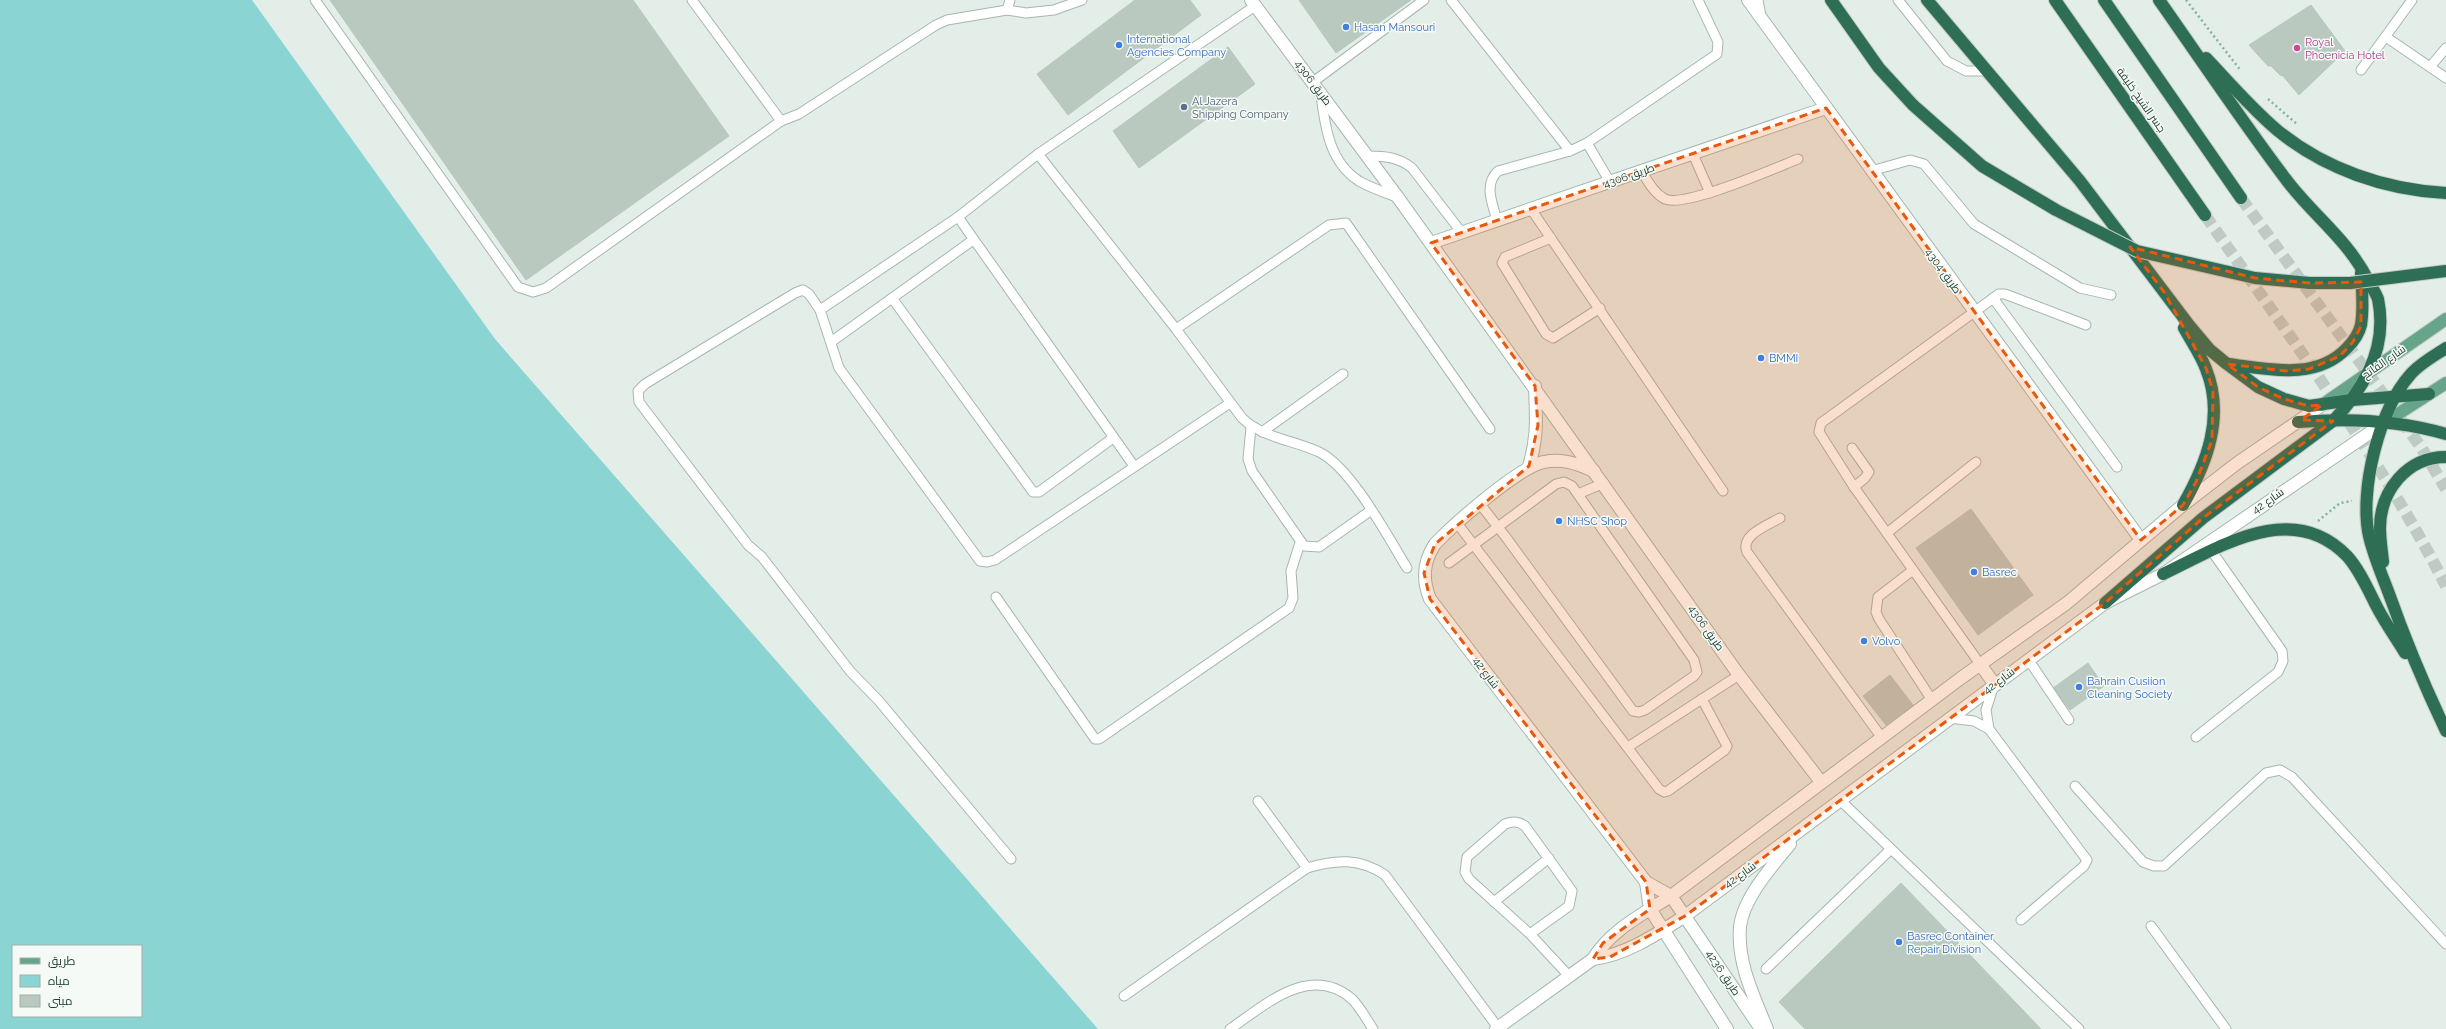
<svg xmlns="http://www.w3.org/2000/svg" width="2446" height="1029" viewBox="0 0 2446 1029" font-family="Raleway,Cairo,sans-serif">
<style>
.water{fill:#8ad5d3;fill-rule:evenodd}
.building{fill:#b9c9c0;stroke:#b6c8bd}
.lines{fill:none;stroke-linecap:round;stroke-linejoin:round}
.highway-tunnel{stroke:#bdcbc4;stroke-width:12;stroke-dasharray:12 6;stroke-linecap:butt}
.lane-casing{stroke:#a6b7ae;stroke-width:11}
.street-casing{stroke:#a6b7ae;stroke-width:14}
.primary-casing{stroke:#c1cac6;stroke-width:14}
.highway-casing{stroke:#c1cac6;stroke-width:14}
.path{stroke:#83b39b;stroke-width:2.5;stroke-dasharray:2 3;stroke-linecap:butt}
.lane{stroke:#fff;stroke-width:9}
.street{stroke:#fff;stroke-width:12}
.primary{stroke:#67a58a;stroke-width:12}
.highway{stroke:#2d6e55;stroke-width:12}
.highway-bridge-casing{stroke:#c1cac6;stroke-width:14;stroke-linecap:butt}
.highway-bridge{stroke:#2d6e55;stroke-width:12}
.marked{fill:#e8590c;fill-opacity:0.2;stroke:#e8590c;stroke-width:3;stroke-dasharray:8 5;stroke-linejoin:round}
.shop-dot{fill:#3f7fe0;stroke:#f5faf7;stroke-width:1.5}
.hotel-dot{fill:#d1479c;stroke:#f5faf7;stroke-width:1.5}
.service-dot{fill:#5c6f8a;stroke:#f5faf7;stroke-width:1.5}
.labels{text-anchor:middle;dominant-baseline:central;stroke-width:3;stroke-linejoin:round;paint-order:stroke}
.shop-label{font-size:11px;fill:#366cbe;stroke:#f5faf7;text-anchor:start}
.hotel-label{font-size:11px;fill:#b23c85;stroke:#f5faf7;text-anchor:start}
.street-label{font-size:11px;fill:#224133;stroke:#f5faf7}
.service-label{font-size:11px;fill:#4e5e75;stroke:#f5faf7;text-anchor:start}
</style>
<rect width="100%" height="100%" fill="#e4eee8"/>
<path class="water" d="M0,0H252L495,339L1098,1029H0ZM13,946H141V1016H13Z"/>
<g class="building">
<path d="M330,0H633L729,136L526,280Z"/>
<path d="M1135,0H1190L1201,15L1068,115L1037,74Z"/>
<path d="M1299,0H1411L1336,53Z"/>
<path d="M2311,5L2345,51L2299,95L2283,76L2280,75L2271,66H2268L2249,45Z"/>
<path d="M1228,47L1255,84L1139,168L1113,131Z"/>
<path d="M1971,509L2033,595L1978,635L1916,548Z"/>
<path d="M2088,663L2104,686L2070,710L2053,688Z"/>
<path d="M1890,675L1913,705L1886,725L1863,696Z"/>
<path d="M1901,883L2041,1029H1805L1779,1002Z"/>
</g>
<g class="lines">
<g class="highway-tunnel">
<path d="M2241,198L2391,405"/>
<path d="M2205,215C2289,336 2379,455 2446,586"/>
<path d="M2401,420L2421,447L2446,489"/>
</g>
<g class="lane-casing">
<g id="lane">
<path d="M315,0L518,287L533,292L546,288L781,121L799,114L936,25L947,20L1007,10L1026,13L1054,10L1082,0"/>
<path d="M692,0L781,121"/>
<path d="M1451,0L1570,151"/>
<path d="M1758,0L1761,16"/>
<path d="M1898,0L1947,61L1966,71H1987"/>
<path d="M1007,10L1010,0"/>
<path d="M2386,37L2446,78"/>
<path d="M2430,67L2446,48"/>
<path d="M2361,70L2412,0"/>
<path d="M1313,82L1424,0"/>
<path d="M1321,95C1325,126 1329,162 1359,181C1371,188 1386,193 1399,198"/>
<path d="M1587,143L1610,182"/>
<path d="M1038,154L1176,329L1242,418C1263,438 1293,440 1319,452C1351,467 1388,537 1407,568"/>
<path d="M1693,154L1710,193"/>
<path d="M1368,156C1385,156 1398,157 1412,168L1462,233"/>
<path d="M1642,171C1647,181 1655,194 1665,199C1685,208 1775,168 1798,159"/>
<path d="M1871,171L1910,160L1924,164L1974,224L2080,288L2111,295"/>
<path d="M1531,209L1723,491"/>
<path d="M958,217L1134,466"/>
<path d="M1497,221C1493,204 1483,185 1498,171L1570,151L1587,143L1717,54L1718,42L1698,0"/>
<path d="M1551,238L1505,257L1502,263L1546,334L1553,338L1600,308"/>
<path d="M892,298L1033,492H1039L1113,438"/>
<path d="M1993,298L2117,467"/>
<path d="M820,310L839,368L980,561L987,562L995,560L1230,403"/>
<path d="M1176,329L1329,225L1346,223L1490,429"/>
<path d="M831,342L973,240"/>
<path d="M1251,427L1248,459L1252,471L1304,546L1319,547L1370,511"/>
<path d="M1262,432L1343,374"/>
<path d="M1852,448L1869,472L1865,478L1854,487"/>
<path d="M1578,494L1604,483"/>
<path d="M1780,518C1768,525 1740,535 1747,552L1882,738"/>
<path d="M1457,523L1659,789L1664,792L1668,791L1725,750L1727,746L1702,699"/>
<path d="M1887,533L1976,462"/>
<path d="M1449,563L1556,484L1564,482L1572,486L1694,660L1697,672L1694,676L1645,710L1639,712L1633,711L1505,536L1480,504"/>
<path d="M1913,570L1878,597L1876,612L1879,619L1932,700"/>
<path d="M996,597L1095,739H1099L1289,608L1293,598L1291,571L1300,543"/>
<path d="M2028,659L2069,720"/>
<path d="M1980,664L1854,487L1819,432L1821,423L1999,294H2005L2086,325"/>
<path d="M1993,688L1986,710L1989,729L2087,860L2084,866L2021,920"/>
<path d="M1949,718L1974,721L1989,729"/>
<path d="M2196,737L2278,672L2283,661L2282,651L2211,550"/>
<path d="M1628,747L1739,675"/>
<path d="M2075,786L2143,862L2154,866H2164L2266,773L2280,770L2292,777L2446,944"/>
<path d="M1840,800L2079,1029"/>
<path d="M1258,801L1307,868"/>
<path d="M1011,859L879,701L850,671L762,557L748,545L639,402L638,391L645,384L795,293L803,290L809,294L820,310L958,217L1038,154L1255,6"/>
<path d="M1494,902L1549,858"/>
<path d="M2151,926L2226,1029"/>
<path d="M1530,934L1569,906L1572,891L1525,826C1518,821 1513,821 1505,824L1467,857L1465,872L1469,879L1530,934L1570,977"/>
<path d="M1766,969L1890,850"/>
<path d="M1124,996L1307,868C1336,859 1360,858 1385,875L1499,1029"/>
<path d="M1230,1029C1265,1005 1310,963 1352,999C1360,1007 1367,1020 1373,1029"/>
</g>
</g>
<g class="street-casing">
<g id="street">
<path d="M1251,0L1399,199L1739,675L1821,782"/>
<path d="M1748,0L2141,540"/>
<path d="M1431,243L1826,108"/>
<path d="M1529,466C1538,437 1536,417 1535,386"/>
<path d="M1594,471C1577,464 1563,458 1544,462C1520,466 1454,524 1435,544C1423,562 1422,579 1430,599L1646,882L1671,896L1761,1029"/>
<path d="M1980,664L1995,685"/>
<path d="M1646,882L1650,909L1727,1029"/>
<path d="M1593,959C1626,955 1657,934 1685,916L2105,603L2163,574L2384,423"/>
<path d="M1496,1029L1593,959C1611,930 1643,914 1671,896L1961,678L2067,603L2183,505L2236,464L2322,405"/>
<path d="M1767,1029C1754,997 1737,963 1740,927C1743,898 1773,865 1790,844"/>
</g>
</g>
<g class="primary-casing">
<g id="primary">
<path d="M2322,405L2446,319"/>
<path d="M2384,423L2446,383"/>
</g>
</g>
<g class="highway-casing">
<g id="highway">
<path d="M1831,0L1879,68L1913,105L1982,166L2056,210"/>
<path d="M1927,0L2080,181L2189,325L2210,350L2227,364L2258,387L2284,399L2309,406L2352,400L2429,394"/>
<path d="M2055,0L2205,215"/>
<path d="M2104,0L2241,198"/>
<path d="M2206,58C2229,82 2251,108 2277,130C2324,169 2386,190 2446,193"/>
<path d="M2446,348C2434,356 2419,364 2410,375C2379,410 2359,491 2369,536C2373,554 2381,573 2388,591C2405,639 2424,685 2446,731"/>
<path d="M2228,364C2268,369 2316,381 2347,348C2353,342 2359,333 2361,325C2364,307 2362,290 2361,273"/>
<path d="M2298,422C2347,418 2398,420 2446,434"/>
<path d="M2183,505C2207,463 2225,416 2206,369C2201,355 2191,341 2184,328"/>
<path d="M2383,562C2382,551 2380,540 2380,528C2380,491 2407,457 2446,457"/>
<path d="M2163,574C2220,547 2292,499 2347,556C2360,570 2369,592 2378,609C2386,624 2396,638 2405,653"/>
<path d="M2105,603L2203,518L2333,421C2365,388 2388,347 2378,299C2376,293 2371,286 2368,280C2347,239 2315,217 2288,182C2243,123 2202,61 2159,0"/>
</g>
</g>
<g class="path">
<path d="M2186,0L2241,71"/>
<path d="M2268,99L2298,125"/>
<path d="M2318,521L2340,503L2352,501"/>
</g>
<use href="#lane" class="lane"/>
<use href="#street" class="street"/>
<use href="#primary" class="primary"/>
<use href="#highway" class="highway"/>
<g class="highway-bridge-casing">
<path id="highway-bridge" d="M2056,210L2137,251L2255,278L2310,283H2350L2446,271"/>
</g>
<use href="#highway-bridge" class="highway-bridge"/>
</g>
<path class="marked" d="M1826,108L2141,540L2183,505L2196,482L2212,440L2213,392L2206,368L2164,292L2130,247L2255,278L2310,283L2361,282V326L2353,342L2340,356L2309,369L2286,371L2227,364L2258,387L2284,399L2309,406L2322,405L2301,420L2333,421L2203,518L2105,603L1685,916L1610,957L1593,959L1603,943L1650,909L1646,882L1430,599L1424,573L1435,544L1529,466L1538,425L1535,386L1431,243Z"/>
<g class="shop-dot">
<circle cx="1346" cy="27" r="4"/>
<circle cx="1119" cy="45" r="4"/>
<circle cx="1761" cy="358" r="4"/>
<circle cx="1559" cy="521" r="4"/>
<circle cx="1974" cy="572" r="4"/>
<circle cx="1864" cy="641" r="4"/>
<circle cx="2079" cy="687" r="4"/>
<circle cx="1899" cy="942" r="4"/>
</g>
<circle class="hotel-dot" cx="2297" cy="48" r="4"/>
<circle class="service-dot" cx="1184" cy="107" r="4"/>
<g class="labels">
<g class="shop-label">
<text x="1354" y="27">Hasan Mansouri</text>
<text x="1127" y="39">International<tspan x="1127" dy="13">Agencies Company</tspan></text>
<text x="1769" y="358">BMMI</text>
<text x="1567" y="521">NHSC Shop</text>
<text x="1982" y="572">Basrec</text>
<text x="1872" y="641">Volvo</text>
<text x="2087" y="681">Bahrain Cusiion<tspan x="2087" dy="13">Cleaning Society</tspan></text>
<text x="1907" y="936">Basrec Container<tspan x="1907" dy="13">Repair Division</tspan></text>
</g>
<g class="hotel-label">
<text x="2305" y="42">Royal<tspan x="2305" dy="13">Phoenicia Hotel</tspan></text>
</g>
<g class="street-label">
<text transform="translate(1313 83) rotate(53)">طريق 4306</text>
<text transform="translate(2141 100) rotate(55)">جسر الشيخ خليفة</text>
<text transform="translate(1629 176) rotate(-19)">طريق 4306</text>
<text transform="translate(1943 271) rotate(54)">طريق 4304</text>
<text transform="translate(2384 362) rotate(-35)">شارع الفاتح</text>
<text transform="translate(2268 501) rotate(-35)">شارع 42</text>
<text transform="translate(1706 628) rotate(55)">طريق 4306</text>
<text transform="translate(1486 673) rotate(53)">شارع 42</text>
<text transform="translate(1999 681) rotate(-37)">شارع 42</text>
<text transform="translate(1740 875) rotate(-36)">شارع 42</text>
<text transform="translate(1723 973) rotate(56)">طريق 4236</text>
</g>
<g class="service-label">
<text x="1192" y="101">Al Jazera<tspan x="1192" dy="13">Shipping Company</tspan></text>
</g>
</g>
<rect x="12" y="945" width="130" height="72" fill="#f5faf7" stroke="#a1b0a9"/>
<rect x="20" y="958" width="20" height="6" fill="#67a58a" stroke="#a1b0a9"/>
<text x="48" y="965" font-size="12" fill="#224133">طريق</text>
<rect x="20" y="975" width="20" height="12" fill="#8ad5d3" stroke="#a1b0a9"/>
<text x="48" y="985" font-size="12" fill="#224133">مياه</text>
<rect x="20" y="995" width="20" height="12" fill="#b9c9c0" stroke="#a1b0a9"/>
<text x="48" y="1005" font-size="12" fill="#224133">مبنى</text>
</svg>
